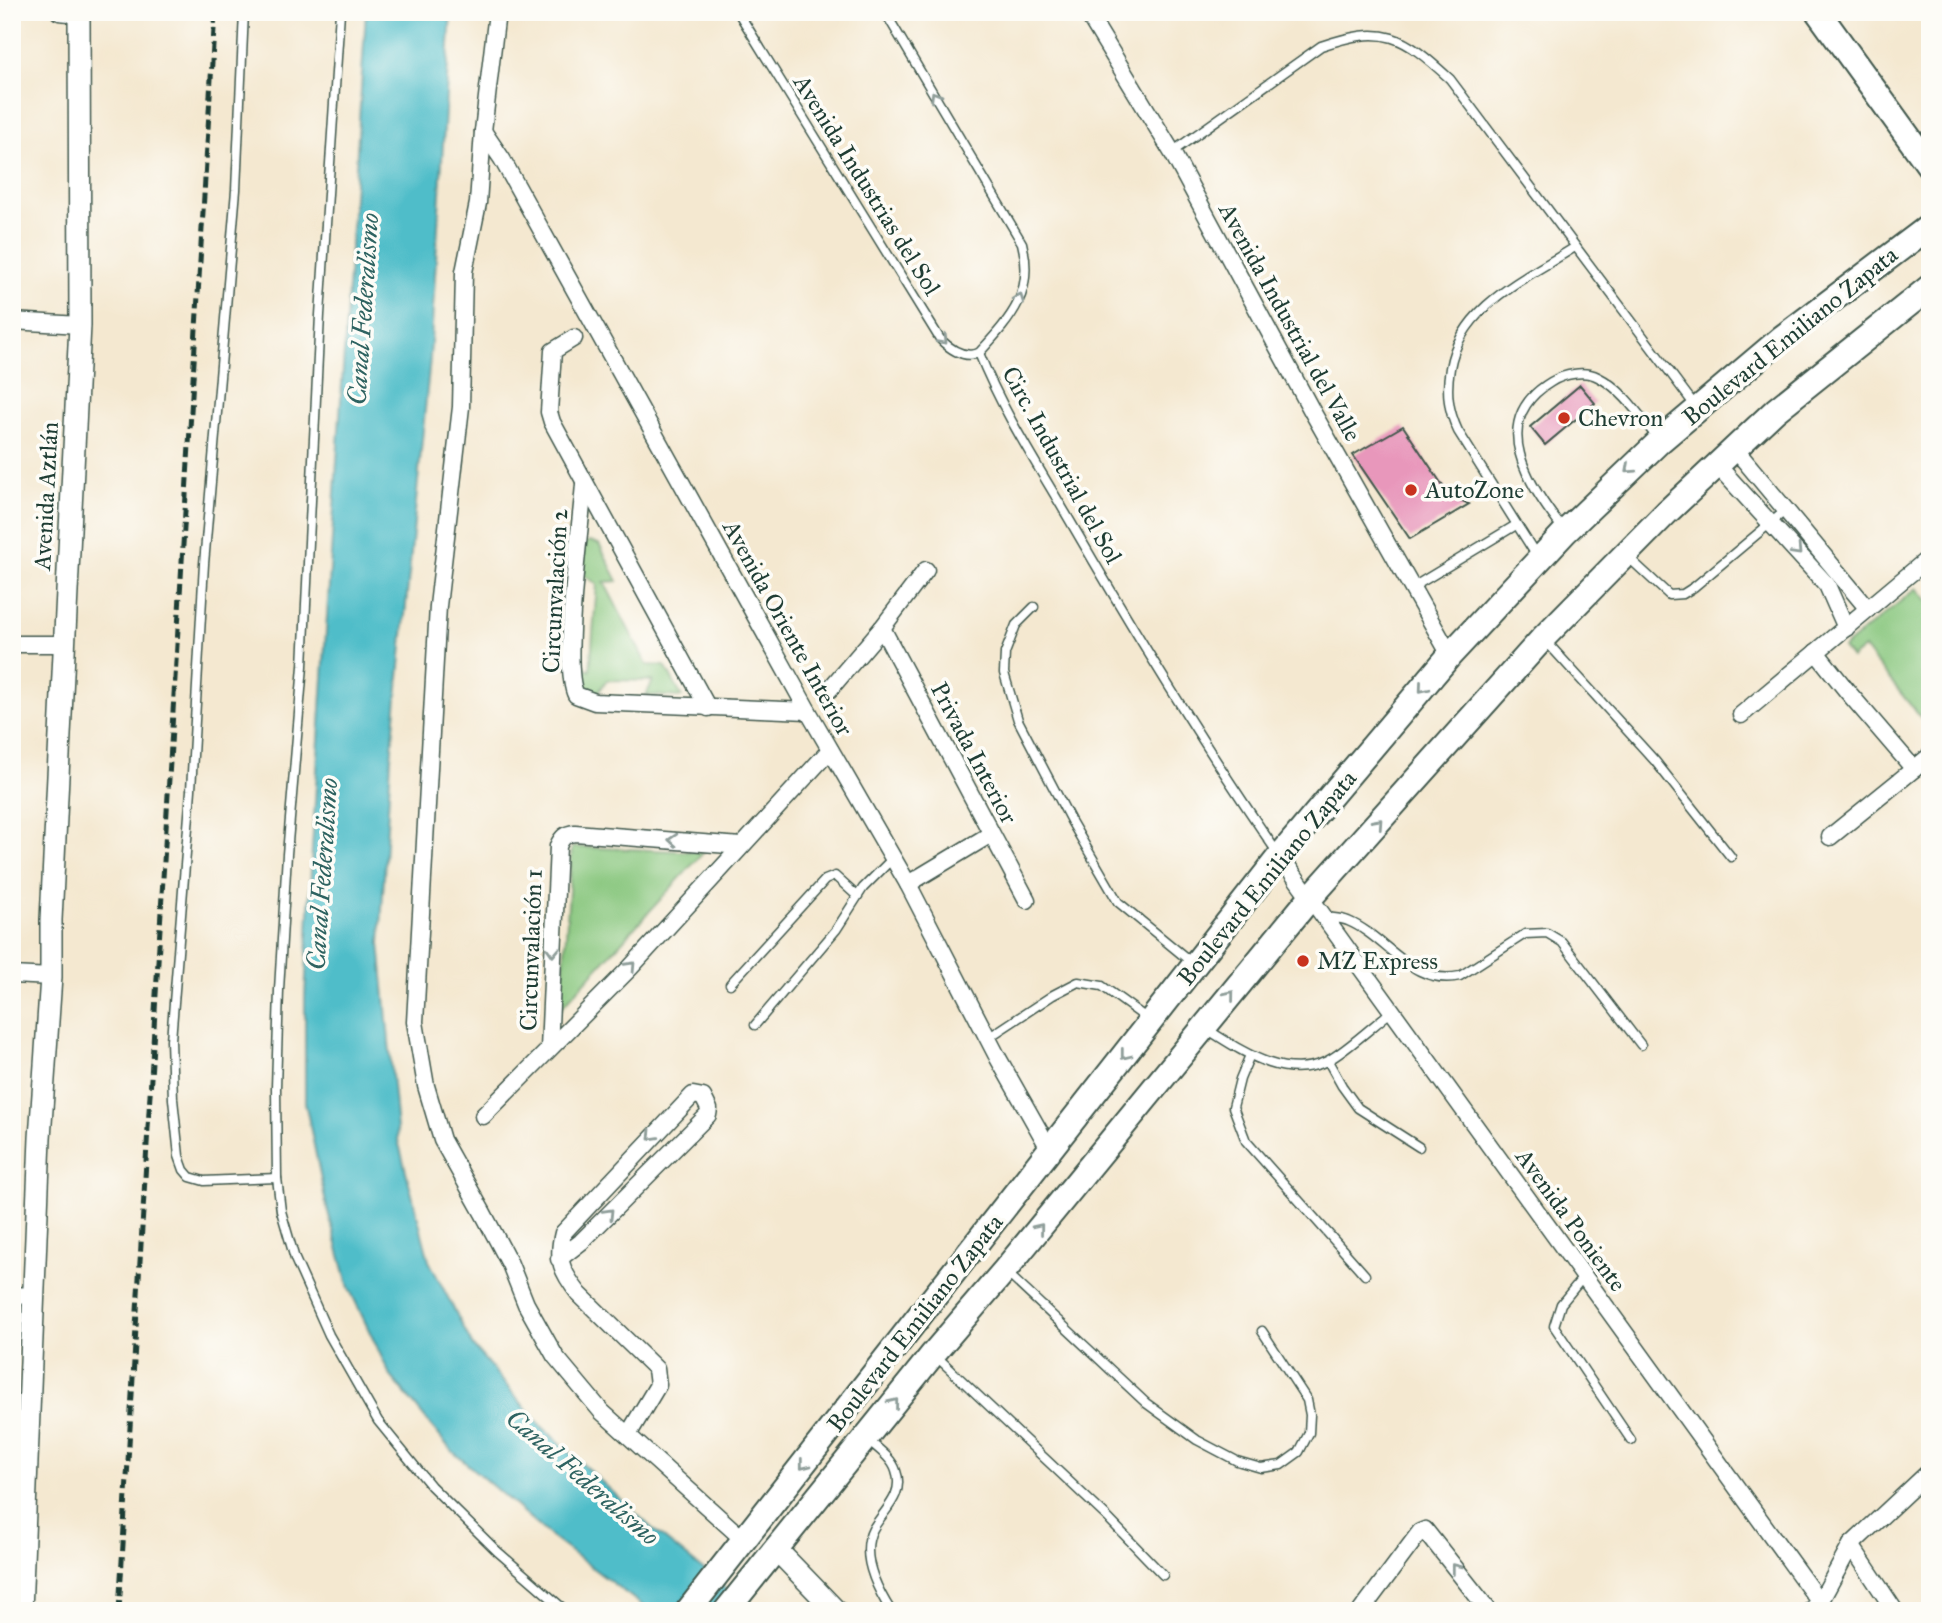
<svg xmlns="http://www.w3.org/2000/svg" width="1942" height="1623" viewBox="0 0 1942 1623" font-family="'IM FELL Great Primer',serif">
<style>
.green{fill:#87c67d;stroke:#538258;stroke-width:2}
.water{fill:#50bdc9;stroke:#387d7e;stroke-width:2}
.building{fill:#e897bb}
.lines{fill:none;stroke-linecap:round;stroke-linejoin:round}
.service-casing{stroke:#3f574b;stroke-width:11}
.minor-casing{stroke:#3f574b;stroke-width:19}
.secondary-casing{stroke:#3f574b;stroke-width:24}
.primary-casing{stroke:#3f574b;stroke-width:28}
.service{stroke:#fff;stroke-width:8}
.minor{stroke:#fff;stroke-width:16}
.secondary{stroke:#fff;stroke-width:21}
.primary{stroke:#fff;stroke-width:24}
.rail{stroke:#1f3d34;stroke-width:5;stroke-dasharray:10 5;stroke-linecap:butt}
.oneway{stroke:#8f9e9a}
.poi-dot{fill:#c8321e;stroke:#fdfcf7;stroke-width:2.5}
.labels{text-anchor:middle;dominant-baseline:central;stroke-width:7;stroke-linejoin:round;paint-order:stroke}
.street-label{font-size:24px;fill:#1f3d34;stroke:#fdfcf7}
.poi-label{font-size:24px;fill:#1f3d34;stroke:#fdfcf7;text-anchor:start}
.water-label{font-size:26px;font-style:italic;fill:#2e6361;stroke:#fdfcf7}
</style>
<rect width="100%" height="100%" fill="#fdfcf7"/>
<filter id="ink" filterUnits="userSpaceOnUse"><feTurbulence type="fractalNoise" baseFrequency=".0143" numOctaves="2"/><feDisplacementMap in="SourceGraphic" scale="14" xChannelSelector="R" yChannelSelector="G"/><feConvolveMatrix kernelMatrix="1 2 1 2 8 2 1 2 1" color-interpolation-filters="sRGB"/></filter>
<filter id="wash" filterUnits="userSpaceOnUse"><feTurbulence type="fractalNoise" baseFrequency=".00686" numOctaves="4" result="noise"/><feDisplacementMap in="SourceGraphic" scale="28" xChannelSelector="R" yChannelSelector="G"/><feGaussianBlur stdDeviation="1.57" result="paint"/><feColorMatrix in="noise" values="0 0 0 0 0 0 0 0 0 0 0 0 0 0 0 0 0 1.4 0 .05"/><feComposite in="paint" operator="in"/></filter>
<g filter="url(#wash)">
<rect width="100%" height="100%" fill="#f4e8d0"/>
<g class="green">
<path d="M590,541L599,544L618,581L604,582L647,665L665,666L682,697L646,695L653,681L607,680L598,693H576L577,662L590,671L597,584L583,575L582,544Z"/>
<path d="M1917,588L1930,604V729L1864,648L1851,658L1843,648Z"/>
<path d="M572,847L704,852L561,1008Z"/>
</g>
<path class="water" d="M366,12H451L430,358L391,759L380,943L398,1140L429,1261L473,1346L538,1423L656,1532L754,1611H650L555,1540L451,1450L390,1375L349,1288L327,1208L305,1102V998L312,848Z"/>
<g id="blocks">
<g class="building">
<path d="M1580,385L1595,403L1545,445L1530,427Z"/>
<path d="M1403,426L1449,495L1469,504L1410,539L1353,455Z"/>
</g>
</g>
</g>
<g filter="url(#ink)">
<use href="#blocks" fill-opacity="0" stroke="#3f574b" stroke-width="2"/>
<g class="lines">
<g class="service-casing">
<g id="service">
<path d="M244,12L236,190L204,564L191,790L171,1040L173,1099L179,1156L184,1170L190,1177L204,1181L277,1178"/>
<path d="M340,12L320,315L303,666L287,854L279,990L276,1088L277,1178L281,1211L295,1259L329,1335L378,1421L431,1486L497,1551L566,1611"/>
<path d="M738,12L940,339C951,350 964,359 979,353"/>
<path d="M885,12L1022,243C1035,293 1011,318 979,353"/>
<path d="M1172,152L1321,46C1385,24 1402,35 1450,79L1696,407"/>
<path d="M979,353C1003,413 1040,469 1073,526C1138,638 1205,748 1279,855"/>
<path d="M1563,529C1529,486 1486,421 1551,382C1564,374 1584,370 1598,377C1623,389 1641,418 1658,439"/>
<path d="M1627,556L1669,595L1683,594L1694,587L1786,510"/>
<path d="M1538,558L1458,431C1448,410 1446,391 1450,368C1461,305 1527,278 1575,247"/>
<path d="M1413,587L1516,525"/>
<path d="M1034,607L1016,625L1005,653L1004,673L1018,720L1071,821L1118,902L1191,962"/>
<path d="M1544,639L1655,761L1731,857"/>
<path d="M1326,917C1333,918 1342,918 1348,921C1387,937 1412,987 1460,976L1525,934L1547,933L1562,942L1641,1045"/>
<path d="M730,984L825,880L835,876L857,896"/>
<path d="M755,1025L836,930L863,888L893,858"/>
<path d="M1205,1028C1241,1050 1283,1082 1327,1061C1344,1053 1375,1024 1392,1011"/>
<path d="M988,1038L1053,995L1078,982L1102,986L1149,1020"/>
<path d="M1250,1055L1240,1079L1233,1107L1246,1141L1365,1275"/>
<path d="M1328,1061L1342,1086L1358,1108L1419,1147"/>
<path d="M1006,1272L1146,1403L1197,1440L1237,1461L1261,1468L1281,1465L1299,1452L1309,1433L1310,1415L1307,1400L1262,1331"/>
<path d="M1584,1276L1561,1304L1554,1326L1631,1440"/>
<path d="M936,1356L1107,1517L1163,1575"/>
<path d="M867,1439C877,1448 892,1458 896,1471C905,1495 883,1511 873,1529C859,1555 877,1589 891,1611"/>
</g>
</g>
<g class="minor-casing">
<g id="minor">
<path d="M59,12L79,14"/>
<path d="M497,12L483,131L478,203L464,272L461,407L438,606L415,1022L426,1086L442,1140L483,1213L510,1264L526,1304L555,1356L601,1411L744,1540"/>
<path d="M1087,12L1172,152L1312,411L1450,655"/>
<path d="M483,131L502,159L808,711L908,884L998,1058L1050,1150"/>
<path d="M12,321L80,325"/>
<path d="M574,338L553,351L549,412L552,422L708,708"/>
<path d="M1735,449L1868,609"/>
<path d="M1717,465L1827,585L1846,628"/>
<path d="M584,484C581,524 561,667 576,695L595,702L808,711"/>
<path d="M882,628L1027,900"/>
<path d="M12,644H64"/>
<path d="M1816,652L1847,691L1914,769"/>
<path d="M829,690L882,628L926,570"/>
<path d="M1741,715L1930,557"/>
<path d="M1830,837L1930,756"/>
<path d="M1280,856L1826,1611"/>
<path d="M908,884L991,834"/>
<path d="M12,975L51,977"/>
<path d="M549,1049L558,846C562,837 565,834 575,833L741,846"/>
<path d="M483,1116L630,968L830,750"/>
<path d="M559,1259L581,1242L708,1115L709,1109L703,1097L693,1095L563,1233C556,1260 562,1272 579,1294L656,1369L658,1385L628,1435"/>
<path d="M12,1295L35,1296"/>
<path d="M1851,1545L1895,1611"/>
<path d="M1361,1611L1420,1532L1425,1530L1489,1611"/>
<path d="M1809,1611L1820,1602L1851,1545L1930,1471"/>
</g>
</g>
<g class="secondary-casing">
<g id="secondary">
<path d="M775,1548L836,1611"/>
<path d="M21,1611L40,1138L51,977V920L80,325L79,12"/>
</g>
</g>
<g class="primary-casing">
<g id="primary">
<path d="M1818,12L1930,167"/>
<path d="M688,1611L1280,856L1450,655L1565,532L1660,441L1783,337L1930,226"/>
<path d="M726,1611L933,1354L1005,1270L1310,898L1543,638L1667,512L1776,410L1930,287"/>
</g>
</g>
<use href="#service" class="service"/>
<use href="#minor" class="minor"/>
<use href="#secondary" class="secondary"/>
<use href="#primary" class="primary"/>
<path class="rail" d="M119,1611L215,12"/>
</g>
<defs><path id="oneway-chevron" d="M-2-3.5L2.5 0L-2 3.5" fill="none" stroke-width="1.6" stroke-linecap="round" stroke-linejoin="round" transform="scale(1.75)"/></defs>
<g class="oneway">
<use href="#oneway-chevron" transform="translate(935 96) rotate(-121)"/>
<use href="#oneway-chevron" transform="translate(1019 298) rotate(-70)"/>
<use href="#oneway-chevron" transform="translate(943 340) rotate(47)"/>
<use href="#oneway-chevron" transform="translate(1630 469) rotate(138)"/>
<use href="#oneway-chevron" transform="translate(1797 551) rotate(47)"/>
<use href="#oneway-chevron" transform="translate(1423 688) rotate(130)"/>
<use href="#oneway-chevron" transform="translate(1378 823) rotate(-48)"/>
<use href="#oneway-chevron" transform="translate(673 840) rotate(-176)"/>
<use href="#oneway-chevron" transform="translate(553 952) rotate(92)"/>
<use href="#oneway-chevron" transform="translate(631 966) rotate(-47)"/>
<use href="#oneway-chevron" transform="translate(1230 995) rotate(-51)"/>
<use href="#oneway-chevron" transform="translate(1125 1055) rotate(128)"/>
<use href="#oneway-chevron" transform="translate(652 1136) rotate(134)"/>
<use href="#oneway-chevron" transform="translate(609 1213) rotate(-46)"/>
<use href="#oneway-chevron" transform="translate(1039 1228) rotate(-51)"/>
<use href="#oneway-chevron" transform="translate(894 1403) rotate(-51)"/>
<use href="#oneway-chevron" transform="translate(804 1465) rotate(128)"/>
<use href="#oneway-chevron" transform="translate(1456 1568) rotate(-128)"/>
</g>
</g>
<g class="poi-dot">
<circle cx="1564" cy="418" r="7"/>
<circle cx="1411" cy="490" r="7"/>
<circle cx="1303" cy="961" r="7"/>
</g>
<g class="labels">
<g class="street-label">
<text transform="translate(867 185) rotate(58)">Avenida Industrias del Sol</text>
<text transform="translate(1290 322) rotate(61)">Avenida Industrial del Valle</text>
<text transform="translate(1790 336) rotate(-39)">Boulevard Emiliano Zapata</text>
<text transform="translate(1062 465) rotate(61)">Circ. Industrial del Sol</text>
<text transform="translate(46 496) rotate(-87)">Avenida Aztlán</text>
<text transform="translate(555 591) rotate(-87)">Circunvalación 2</text>
<text transform="translate(788 628) rotate(61)">Avenida Oriente Interior</text>
<text transform="translate(974 753) rotate(62)">Privada Interior</text>
<text transform="translate(1267 878) rotate(-51)">Boulevard Emiliano Zapata</text>
<text transform="translate(531 950) rotate(-88)">Circunvalación 1</text>
<text transform="translate(1571 1220) rotate(54)">Avenida Poniente</text>
<text transform="translate(915 1323) rotate(-52)">Boulevard Emiliano Zapata</text>
</g>
<g class="poi-label">
<text x="1578" y="418">Chevron</text>
<text x="1425" y="490">AutoZone</text>
<text x="1317" y="961">MZ Express</text>
</g>
<g class="water-label">
<text transform="translate(363 309) rotate(-86)">Canal Federalismo</text>
<text transform="translate(322 874) rotate(-86)">Canal Federalismo</text>
<text transform="translate(583 1477) rotate(41)">Canal Federalismo</text>
</g>
</g>
<rect width="1942" height="1623" fill="none" stroke="#fdfcf7" stroke-width="42"/>
</svg>
